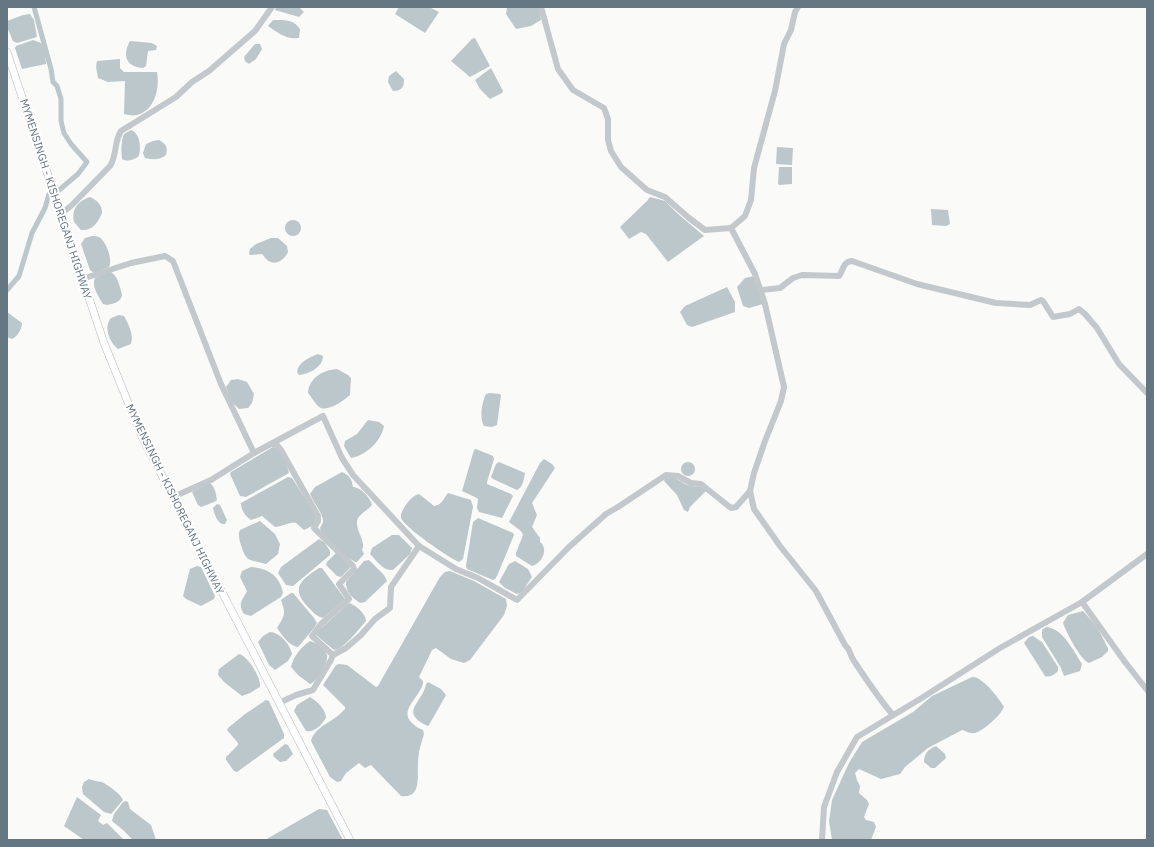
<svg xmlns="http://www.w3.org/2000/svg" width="1154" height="847" viewBox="0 0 1154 847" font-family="'IBM Plex Sans',sans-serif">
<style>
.water{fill:#bbc7cb}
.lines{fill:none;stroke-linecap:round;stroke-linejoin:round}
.canal{stroke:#bbc7cb;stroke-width:5}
.major-casing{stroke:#b5babe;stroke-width:8}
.minor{stroke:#c3c8cc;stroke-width:6}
.major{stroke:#fff;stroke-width:7}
.labels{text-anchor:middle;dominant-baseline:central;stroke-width:4;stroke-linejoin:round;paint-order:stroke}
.street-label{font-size:11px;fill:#657683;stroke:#fff}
</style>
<rect width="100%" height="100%" fill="#fafaf8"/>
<g class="water">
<path d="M276,7H299L304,12L299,17L275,10Z"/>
<path d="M399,7H429L439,12L425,33L395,14Z"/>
<path d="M507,7H539L541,20L531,26L516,29L506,14Z"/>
<path d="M30,14L34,20L37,37L17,43L13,41L7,27V21L23,15Z"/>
<path d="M273,20C285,20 293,19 300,29L299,38C287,40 278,33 268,26Z"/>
<path d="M475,38L490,66L470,77L451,61L472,39Z"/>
<path d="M33,40L41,43L45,53L46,64L22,69L15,48L16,46Z"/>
<path d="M130,41L152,43L157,46L156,50L148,51L146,66L143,68C126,67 122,55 130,41Z"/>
<path d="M255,44H260L262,49L256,59L249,64L245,61L244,57Z"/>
<path d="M120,59V68L124,72H157C160,87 155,111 137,115C133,116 128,115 124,114L125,81L108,82L98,78L96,67L97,61Z"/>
<path d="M491,68L503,91L502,93L490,99L480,89L475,80Z"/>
<path d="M396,71L404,79C404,87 402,91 393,91L388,82L389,76Z"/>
<path d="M131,130C140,133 142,149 138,157C133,160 127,162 122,159C121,151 121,141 124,134Z"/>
<path d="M159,140C166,144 168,147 166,155C160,160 153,160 145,158L143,153L146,144L153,141Z"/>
<path d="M777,147L793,148L792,165L776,164Z"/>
<path d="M779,167H792V184L779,185L778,183Z"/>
<path d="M90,197C97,200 102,205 102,213C98,222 93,231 81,230L74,222C71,209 78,201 90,197Z"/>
<path d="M650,197L665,201L678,214L704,236L668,262L646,234L641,232L629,239L620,227L647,201Z"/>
<path d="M931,209L948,210L950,224L946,226L932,225Z"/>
<circle cx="293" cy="228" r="8"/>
<path d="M92,236C94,236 97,236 99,237C106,241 113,260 109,267L94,273L90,270L81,244L85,238Z"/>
<path d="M271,238H278L287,246L288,252C285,259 276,266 269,261C266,260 264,256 262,254L250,255L249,254L250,249L256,244Z"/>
<path d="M109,271C118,275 120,287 122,295C121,302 113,304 107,305L103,304C99,297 91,286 95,278Z"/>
<path d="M754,276L763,304L749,308L743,306L737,287L745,278Z"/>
<path d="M727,287L735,302V312L692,327L687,325L680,312L685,306Z"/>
<path d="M7,312L22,323C22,329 17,337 12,339L7,337Z"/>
<path d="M119,315L124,316C128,323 134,335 131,344L118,349C110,343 103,327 111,318Z"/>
<path d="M318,354L323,356C323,367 309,374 299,375L297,372C298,362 310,357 318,354Z"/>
<path d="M337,369L348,375L351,378L350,395C344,400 330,411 321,408C316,406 312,397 308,393C309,378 323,370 337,369Z"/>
<path d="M238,379L247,382L254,394L252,403L248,408L239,409L231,401L226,387L231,380Z"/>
<path d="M490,393L500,394L501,395L497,425L492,427L484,426C479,418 482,402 486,394Z"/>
<path d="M368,420L379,422L384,426C381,441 367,455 351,458L344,446L345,441L357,434Z"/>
<path d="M273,447C282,449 287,464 289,473L246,497L240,496L230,474L231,472Z"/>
<path d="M476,449L493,456L494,459L487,482V484L511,494L513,496L502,518L479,512L477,508L478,499L477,498L462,491L474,450Z"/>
<path d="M544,459L552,464L555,468L532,503L537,515L532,527L540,538V542C549,549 542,563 532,566L516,556V553L523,535L521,531L509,522L540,463Z"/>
<circle cx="688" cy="469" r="7"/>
<path d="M499,462L525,473C524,479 523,487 517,490L493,479L491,477L496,464Z"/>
<path d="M342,472C349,475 352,479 353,487C360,487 370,497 372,505C368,510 361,513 358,518C353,529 367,540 362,550L364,554L357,562H355L346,556L321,531L320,528C320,528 323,523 323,522C324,515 313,502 310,494L315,487Z"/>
<path d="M667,476C680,477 685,489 700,486L706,491L690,507L688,512L684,510L677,495L664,481Z"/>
<path d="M288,477L292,478L317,517L314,525L304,530C301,528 299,525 296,523C292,521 281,527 275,527L262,516L251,520C245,516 241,510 241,503Z"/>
<path d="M209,483C215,485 216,494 217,500L214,502L201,507L198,505L192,492Z"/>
<path d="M448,493L471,500L473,507L463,559L459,562C449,558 404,527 401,518C400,514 403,510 405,506C408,502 413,495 419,494L434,506C442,505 444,498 448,493Z"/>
<path d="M217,504L220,505L227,520L225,524H222C217,522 214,513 213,508Z"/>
<path d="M478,518L513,533L514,535L497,576L495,579L493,580L467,569L466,566L473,522Z"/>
<path d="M260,521L275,534L280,544L278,554L266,564C247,559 246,562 240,542C239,537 238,534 240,530Z"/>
<path d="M392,535H399L412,548L410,554L393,570C383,571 377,561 370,554L372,548Z"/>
<path d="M319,539L325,543L330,551V555L293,586L286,585L278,573L281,567Z"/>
<path d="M336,553L338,554L349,565L350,568L341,577L337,576L326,565L327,562Z"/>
<path d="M369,560L384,575L387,581L365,602L360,603C351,597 346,592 346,582L364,561Z"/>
<path d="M515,561L528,569L532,577L522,592L517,594L505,588L499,582L509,564Z"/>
<path d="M197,566L201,567L215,596L214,599L201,606L186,599L183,596L190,569Z"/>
<path d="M251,567C268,568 280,576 283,593L281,597L251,616L244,614C237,603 243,600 247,591L240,577L242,571Z"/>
<path d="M319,568H322L345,599L323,618C316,616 313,612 308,607C290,588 301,580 319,568Z"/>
<path d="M450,571L474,581L506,599L507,606L504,615L470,660L464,663L451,659L436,648L432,650L419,677L423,681C424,694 397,710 412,723C415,726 418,728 423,730L424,734C421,744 418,753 418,763C417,776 422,799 401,796L371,765L365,768L359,763L346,773L341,781L337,782L330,777L311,741C313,731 324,725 332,720C337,717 341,713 345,709V707L323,685L336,665L339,664L347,665L376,687L378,686L440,577L445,572Z"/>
<path d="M291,593H293L314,618L317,623L314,628L298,647C289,646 282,635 277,628C285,615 286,614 281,600Z"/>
<path d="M349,603C356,605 366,614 366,621C359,629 344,649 334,650L316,635L317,632Z"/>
<path d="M1083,611L1097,627L1108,648V651L1102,657L1089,663C1081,661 1066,632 1063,623L1068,615Z"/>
<path d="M1046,627C1063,628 1074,652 1082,664L1080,671L1064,676L1061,668L1042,637V630Z"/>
<path d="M270,632C281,633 290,645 292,654L288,661L275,670L269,665L258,642L263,636Z"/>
<path d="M1033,636L1042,642L1058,667V671C1055,674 1050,678 1045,676L1024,643L1029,637Z"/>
<path d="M310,641C315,642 325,649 327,655C329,661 317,682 310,684L298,675L291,667C293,657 301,647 310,641Z"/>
<path d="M239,654C248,656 261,678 260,687L250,693L242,696L224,682L218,675L219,669Z"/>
<path d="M972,677C981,675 1000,699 1004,707C1001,715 983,731 975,733C970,734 966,731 962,730L928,748L905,767L900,774L881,779L859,769L855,773L857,780L860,786L859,793L867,800L869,804L864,817L866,820L874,822L876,827L871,840H832L829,821L832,800L849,763L862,742L913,712L932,696Z"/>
<path d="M428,682L441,689L446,695L429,725L428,726C398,712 423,703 426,684Z"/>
<path d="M310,697C317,701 325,709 326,717C323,724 314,733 306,731L294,711L297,705Z"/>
<path d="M266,700L269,701L284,734V738L237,772L234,771L226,760V757L238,745V743L227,730L228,728L245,714Z"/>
<path d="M285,744L288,745L293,754L286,761L280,762L274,757L273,754Z"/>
<path d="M936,746L945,754L946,758L935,768H931L924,762C924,754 928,749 936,746Z"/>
<path d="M89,779C94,781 98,781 102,782C108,785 121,794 123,800L111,814L104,812L83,794L82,787L84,782Z"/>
<path d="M77,797L101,815L98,821L103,825L107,823L124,840H84L64,826Z"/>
<path d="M126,801L128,802L130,809L151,825L156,840H133L123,830L112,821L114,814L123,802Z"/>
<path d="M319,809L327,810L343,840H265Z"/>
</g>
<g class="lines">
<g class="canal">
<path d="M34,7L51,69L53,82L57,86L61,99V121L64,133L71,144L87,162L78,174L58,191"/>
<path d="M7,290L19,276L32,233L45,208L49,194"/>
</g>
<g class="major-casing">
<path id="major" d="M7,52L104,343L142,437L350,840"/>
</g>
<g class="minor">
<path d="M541,7L558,69L573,90L604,108L608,119V140L611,151L621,167L647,190L665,197L689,218L705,230L731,228L755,274L765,304L784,387L781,401L765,441L754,473L750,491L754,509L780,546L816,591L845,645C850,649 850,655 854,661C866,679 879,699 893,715"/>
<path d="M61,214L72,205L110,166C117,156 114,141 121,131L176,97L192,82L209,71L255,31L272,7"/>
<path d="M731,228L745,216L751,200L754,168L775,91L784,44L791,30L795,12L798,7"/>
<path d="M82,279L131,263L165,256L173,261L221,384L254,453L211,480L173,497"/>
<path d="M761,290L780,288L793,278L802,275L839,276C844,270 842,262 852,261L917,284L996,303L1030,305L1041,300L1043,301L1053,317L1070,314L1079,309L1085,314L1097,328L1119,364L1147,393"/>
<path d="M273,444L277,445L281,450L318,516V521L314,528L353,566L354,569L339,584L349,599L321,624L312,636L333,655L331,660L313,690L296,695L279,703"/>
<path d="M254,453L323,416L342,458L353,475L419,546L391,587L390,608L375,619L361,635L346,648L333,655"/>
<path d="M419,546L456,569L478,578L517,600L569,547L606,514L618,507L666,475L678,476L691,483L701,484L731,508L736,507L750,491"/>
<path d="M1082,602L1125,662L1147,690"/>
<path d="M822,840L824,807L837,772L857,737L920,699L1000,648L1082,602L1147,554"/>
</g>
<use href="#major" class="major"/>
</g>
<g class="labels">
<g class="street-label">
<text transform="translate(56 199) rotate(72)">MYMENSINGH - KISHOREGANJ HIGHWAY</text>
<text transform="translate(175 499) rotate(64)">MYMENSINGH - KISHOREGANJ HIGHWAY</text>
</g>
</g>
<rect width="1154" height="847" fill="none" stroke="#657683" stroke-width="16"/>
</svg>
